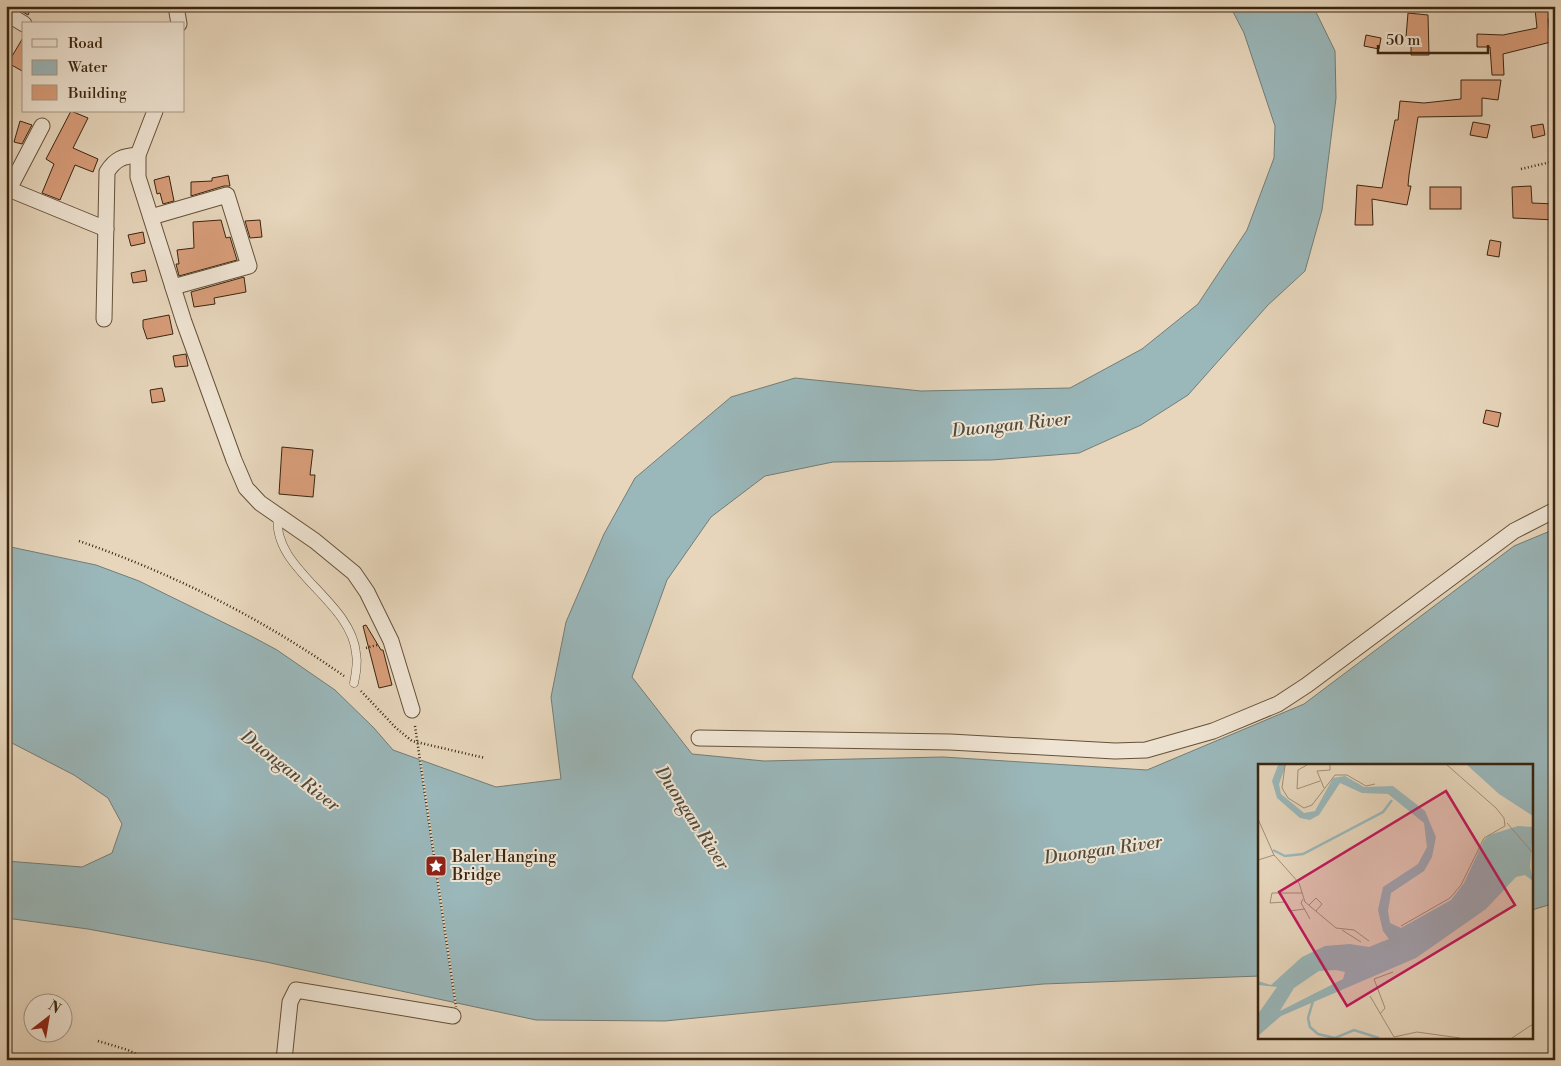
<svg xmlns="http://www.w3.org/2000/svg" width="1561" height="1066" viewBox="0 0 1561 1066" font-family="'Libre Bodoni',serif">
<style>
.water{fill:#9ab7ba;stroke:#747d76}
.pier{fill:#e7d6bc}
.building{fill:#d89d7a;stroke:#3a250f}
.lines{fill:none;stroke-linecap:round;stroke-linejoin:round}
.lane-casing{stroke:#65513a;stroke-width:9}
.street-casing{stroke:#65513a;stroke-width:17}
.path{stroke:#3a250f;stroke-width:2.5;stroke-dasharray:1 2.5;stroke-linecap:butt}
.lane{stroke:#efe4d3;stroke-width:8}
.street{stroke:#efe4d3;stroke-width:15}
.path-bridge{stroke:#3a250f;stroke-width:2.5;stroke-dasharray:1 2.5;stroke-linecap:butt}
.labels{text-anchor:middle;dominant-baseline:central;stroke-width:4;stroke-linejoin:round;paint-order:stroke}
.poi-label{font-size:16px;fill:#3a250f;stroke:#efe4d3;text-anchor:start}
.water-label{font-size:18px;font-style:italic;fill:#524a3a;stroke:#efe4d3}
.inset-river{fill:none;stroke:#9ab7ba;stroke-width:2.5}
.inset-road{fill:none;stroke:#a28f77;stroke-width:1}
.view{fill:#c2185b;fill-opacity:0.15;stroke:#c2185b;stroke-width:2.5}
.inset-edge{fill:none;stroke:#3a250f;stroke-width:2.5}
</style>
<rect width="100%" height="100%" fill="#e7d6bc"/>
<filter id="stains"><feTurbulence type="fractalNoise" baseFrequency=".004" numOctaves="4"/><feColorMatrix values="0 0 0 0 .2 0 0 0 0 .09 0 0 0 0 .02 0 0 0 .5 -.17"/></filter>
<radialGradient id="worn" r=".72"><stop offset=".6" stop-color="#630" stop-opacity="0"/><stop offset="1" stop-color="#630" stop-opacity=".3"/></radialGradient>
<path class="water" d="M1230,6H1313L1335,51L1336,98L1322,210L1305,271L1268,305L1188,395L1141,425L1079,453L992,460L833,462L765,476L711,517L667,580L632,677L692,754L764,761L943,757L1147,770L1304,704L1514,546L1555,529V903L1532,910V765H1260V976L1043,984L665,1021L536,1020L266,962L88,929L6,918V861L82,867L112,853L122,824L108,798L74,775L6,740V546L96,565L139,581L251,636L277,650L335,690L374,728L393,750L496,787L561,779L551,697L566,622L604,534L635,478L731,397L795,378L921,391L1070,388L1142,349L1198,304L1247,230L1274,158L1275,126L1244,33Z"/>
<path class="pier" d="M419,757L421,758L457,1006H455Z"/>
<g class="building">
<path d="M13,6H32L28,15Z"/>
<path d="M1553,7L1554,18L1548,19L1551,42L1503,54L1504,75H1492L1490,47H1477V34L1503,35L1537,28L1535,9Z"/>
<path d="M1408,13L1428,15L1429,55H1411V37H1406Z"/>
<path d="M1366,35L1381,38L1379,49L1364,46Z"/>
<path d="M24,36V72L8,63Z"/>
<path d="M1461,80H1501L1498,100L1482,98V116L1418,117L1409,175L1408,186H1411L1407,205L1372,199L1373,225H1355L1357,185L1382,188L1395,120H1398L1400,101L1424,103L1461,99Z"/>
<path d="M71,111L88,118L73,148L98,159L93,172L75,165L60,200L42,193L54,164L46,159Z"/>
<path d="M20,121L32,125L22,144L14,142Z"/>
<path d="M1473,122L1490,125L1487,138L1470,135Z"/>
<path d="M1543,124L1545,135L1533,138L1531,126Z"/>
<path d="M228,175L230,186H224L191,196V182L212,181V178Z"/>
<path d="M169,176L174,201L163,204L160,193L157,194L154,180Z"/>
<path d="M1531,186L1532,203L1555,204V220L1513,218L1512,187Z"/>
<rect x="1430" y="187" width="31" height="22"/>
<path d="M221,220L226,238L230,237L237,260L179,276L176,264H179L177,250L194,248L193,222Z"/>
<path d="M260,220L262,237L250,238L245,221Z"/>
<path d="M143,232L145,243L131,246L128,235Z"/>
<path d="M1490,240L1501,242L1499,257L1487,255Z"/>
<path d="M145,270L147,281L133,283L131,273Z"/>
<path d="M244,277L246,292L214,298L215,304L194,307L191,292Z"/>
<path d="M169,315L173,334L147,339L143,327V320Z"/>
<path d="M186,354L188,366L175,367L173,356Z"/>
<path d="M162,388L165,401L152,403L150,390Z"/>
<path d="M1486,410L1501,413L1498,427L1483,423Z"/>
<path d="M282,447L313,450L310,475H315L313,497L279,494Z"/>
<path d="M366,625L381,650H383L392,685L379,688L363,626Z"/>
</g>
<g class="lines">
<g class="lane-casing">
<path id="lane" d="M278,516C271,569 351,600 356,653C358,663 356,673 354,683"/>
</g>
<g class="street-casing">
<g id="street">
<path d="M176,6L179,24"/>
<path d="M6,13L24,24"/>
<path d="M155,111L138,155V177L184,322L234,460L246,488L260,503L315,541L354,573L367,592L391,641L412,710"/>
<path d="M6,188L106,229"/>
<path d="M9,189L42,126"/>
<path d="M151,217L227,195L249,266L173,287"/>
<path d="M104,319L107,172C115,159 123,156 138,155"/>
<path d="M699,738L950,742L1115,751L1146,750L1213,731L1278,704L1307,685L1514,531L1555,510"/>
<path d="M284,1060L290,1002L296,990L453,1016"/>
</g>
</g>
<g class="path">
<path d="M1463,6L1475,9L1495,6"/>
<path d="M1521,169L1555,161"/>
<path d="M79,541C174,574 263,619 344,676"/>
<path d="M366,648L377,645"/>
<path d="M361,691L396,728L412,741L485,758"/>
<path d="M98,1041L128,1050L149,1060"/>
</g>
<use href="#lane" class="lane"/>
<use href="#street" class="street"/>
<path class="path-bridge" d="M415,726L456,1007"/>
</g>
<defs>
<g id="sight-square" transform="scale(1.125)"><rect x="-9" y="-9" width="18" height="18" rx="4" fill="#8f2418" stroke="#efe4d3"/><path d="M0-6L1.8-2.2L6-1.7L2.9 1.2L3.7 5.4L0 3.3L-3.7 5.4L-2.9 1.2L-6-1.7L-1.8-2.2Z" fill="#fff"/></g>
</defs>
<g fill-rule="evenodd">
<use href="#sight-square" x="436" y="866"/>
</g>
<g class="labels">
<g class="poi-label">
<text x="452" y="857">Baler Hanging<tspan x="452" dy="18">Bridge</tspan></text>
</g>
<g class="water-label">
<text transform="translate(1011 425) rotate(-6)">Duongan River</text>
<text transform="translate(290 771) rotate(38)">Duongan River</text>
<text transform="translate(692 818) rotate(57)">Duongan River</text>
<text transform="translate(1103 850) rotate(-8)">Duongan River</text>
</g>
</g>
<g transform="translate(1258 764)">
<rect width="275" height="275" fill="#e7d6bc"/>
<path d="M20,1H28L21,20L23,30L46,49L57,47L75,14L87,12L106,23L135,22L167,47L178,73L174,93L166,107L133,129L130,147L132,159L143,164L193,136L206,119L226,76L231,71L260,62L275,63L272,103L275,117L267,111L258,113L228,145L158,194L23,252L0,272V250L19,223L0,221V217L13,221L44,193L67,182L92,180L111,183L131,175L125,167L120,146L125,123L160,100L169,83L166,59L130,30L104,29L82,19L61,51L52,56L42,54L19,34L14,17ZM78,206L87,208L85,215L22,247L36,224L61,207ZM209,1H275V52L241,30Z" fill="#9ab7ba" fill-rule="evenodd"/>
<path class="inset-river" d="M15,86L27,92L45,90L125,48L134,36M55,237L50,254L52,263L60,270L77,274L96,266L121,274"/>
<path class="inset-road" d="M27,1L24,24L30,34L46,44L54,41L77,11H89L108,22L117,20M49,1L40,6L39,25L62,17M66,24L59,7L72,6V1M0,55L16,91L41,119L47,138L78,164L96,166L111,177M249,59L275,89M0,96L16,91M44,129H14L12,139L27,138L31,147L47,145M45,135L43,139L52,155M51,141L58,134L64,140L58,147M143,162L192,134L203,121L226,74L247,62L246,54L238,44L189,1M84,166L103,178M112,232L136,273L159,268L202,274M122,250L127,244L116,215L135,208M254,274L275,260"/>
<path class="view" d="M188,27L257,141L89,242L21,128Z"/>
<rect width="275" height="275" class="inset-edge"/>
</g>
<rect width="1561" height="1066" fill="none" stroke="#e7d6bc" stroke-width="25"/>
<rect x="8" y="8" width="1546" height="1051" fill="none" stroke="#3a250f" stroke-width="2.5"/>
<rect x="12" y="12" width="1536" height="1041" fill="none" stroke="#3a250f"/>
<rect x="22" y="22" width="162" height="90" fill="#efe4d3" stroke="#a79885"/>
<rect x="32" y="39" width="25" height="8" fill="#efe4d3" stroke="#a79885"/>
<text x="68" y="48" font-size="15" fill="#3a250f">Road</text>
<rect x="32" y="60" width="25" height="15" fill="#9ab7ba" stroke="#a79885"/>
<text x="68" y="72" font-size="15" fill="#3a250f">Water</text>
<rect x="32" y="85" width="25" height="15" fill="#d89d7a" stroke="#a79885"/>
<text x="68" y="98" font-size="15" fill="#3a250f">Building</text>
<g transform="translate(48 1018) rotate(31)"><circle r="24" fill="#efe4d3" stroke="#a79885"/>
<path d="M0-4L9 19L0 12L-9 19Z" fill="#8f2418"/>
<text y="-8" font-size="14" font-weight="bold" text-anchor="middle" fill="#3a250f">N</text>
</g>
<path d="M1378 45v8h110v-8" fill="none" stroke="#3a250f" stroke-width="2.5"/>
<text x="1386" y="45" font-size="15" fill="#3a250f" stroke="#efe4d3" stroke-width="4" paint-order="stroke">50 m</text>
<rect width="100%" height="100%" filter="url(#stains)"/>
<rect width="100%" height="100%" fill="url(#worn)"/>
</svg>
